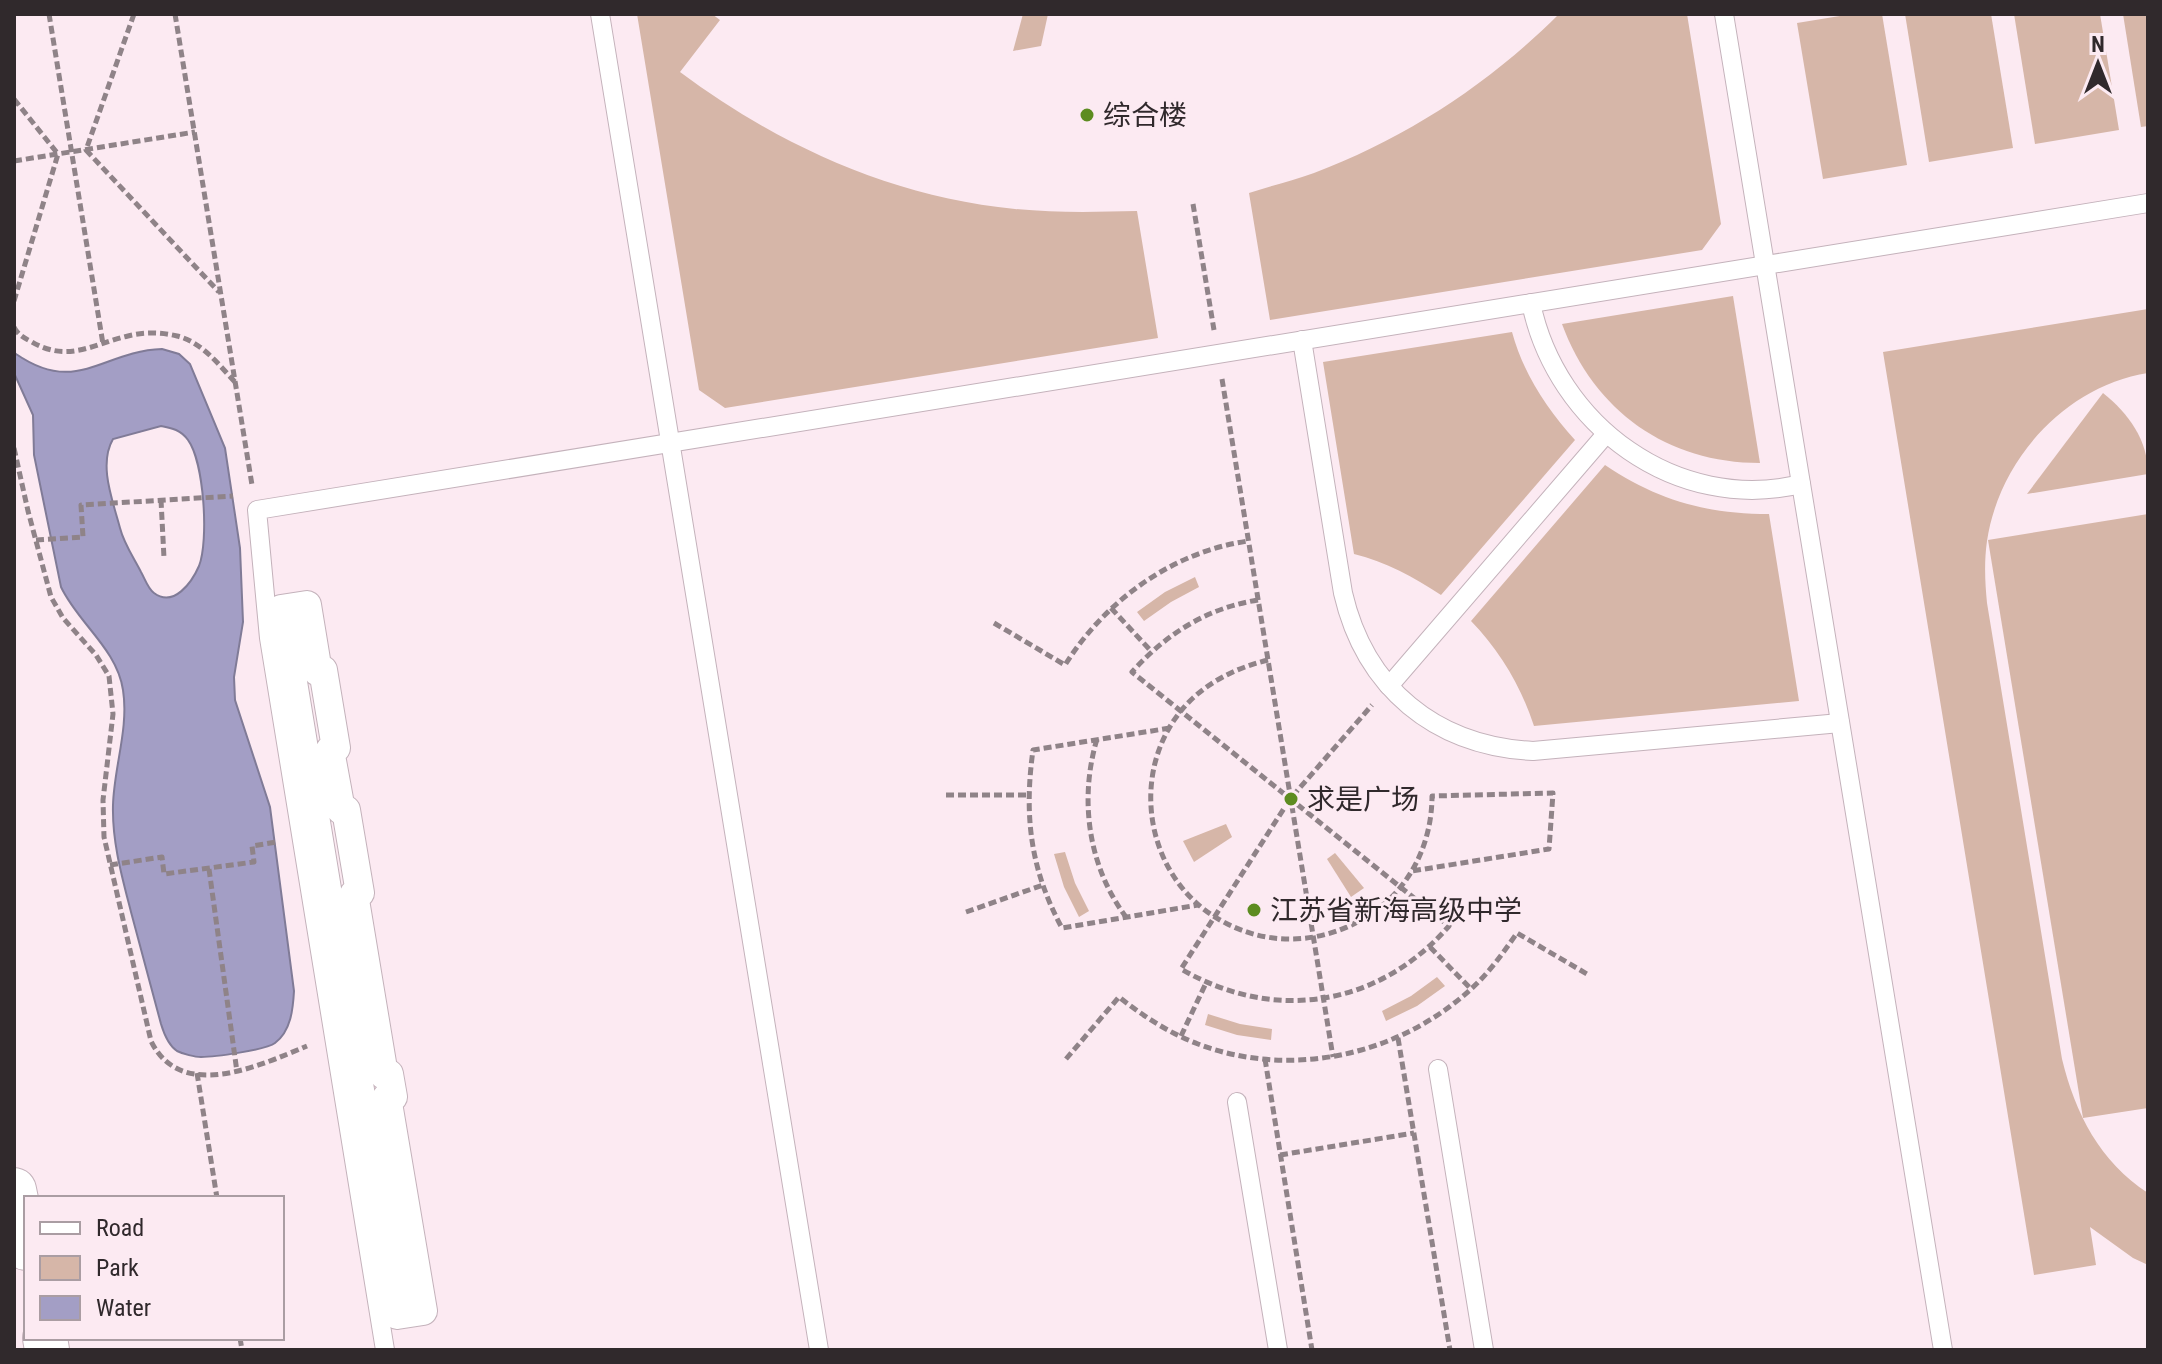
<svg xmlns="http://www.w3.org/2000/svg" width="2162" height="1364" viewBox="0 0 2162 1364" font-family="'Roboto Condensed','Noto Sans SC',sans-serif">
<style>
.green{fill:#d6b6a8}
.water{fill:#a39ec5;stroke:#807b97;stroke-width:2;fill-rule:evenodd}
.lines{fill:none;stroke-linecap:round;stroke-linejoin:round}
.service-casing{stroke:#c4b2bb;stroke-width:20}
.pedestrian-casing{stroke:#c4b2bb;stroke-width:30}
.secondary-casing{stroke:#c4b2bb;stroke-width:46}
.path{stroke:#8f8388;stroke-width:5;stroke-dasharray:8 4;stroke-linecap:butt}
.service{stroke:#fff;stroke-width:18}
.pedestrian{stroke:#fff;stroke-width:28}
.secondary{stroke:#fff;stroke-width:44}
.poi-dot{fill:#5d8c20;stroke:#fceaf2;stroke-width:3}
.labels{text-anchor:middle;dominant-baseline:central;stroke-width:6;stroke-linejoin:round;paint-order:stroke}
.poi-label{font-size:28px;fill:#30292c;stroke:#fceaf2;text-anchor:start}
</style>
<rect width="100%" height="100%" fill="#fceaf2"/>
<g class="green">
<path d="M637,14H712L720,20L680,72C778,145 892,197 1015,209C1056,213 1096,212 1137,211L1158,338L725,408L699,390Z"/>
<path d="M1023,14H1048L1041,46L1013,51Z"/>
<path d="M1559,14H1687L1721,224L1702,250L1270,320L1249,193C1270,186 1292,181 1314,173C1406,138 1489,84 1559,14Z"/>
<path d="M1852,14H1882L1907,165L1823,179L1797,23Z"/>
<path d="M1905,14H1991L2013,148L1929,162Z"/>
<path d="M2014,14H2100L2119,130L2035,144Z"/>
<path d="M2123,14H2148V126L2141,127Z"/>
<path d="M1733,296L1760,463C1667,463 1594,411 1562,324Z"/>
<path d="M2148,309V373C2065,386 1999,460 1987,541C1984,562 1985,583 1987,603L2062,1059C2075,1113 2100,1162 2148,1193V1265L2133,1258L2090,1227L2096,1265L2034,1275L1883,352Z"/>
<path d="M1512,332C1523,373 1547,409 1575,440L1441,595C1414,577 1386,562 1354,554L1323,362Z"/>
<path d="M2103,393C2129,414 2148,440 2148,474L2027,494Z"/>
<path d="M1605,465C1657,500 1706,514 1769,514L1799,701L1534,726C1521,686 1500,651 1471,621Z"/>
<path d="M2148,514V1108L2083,1118L1988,540Z"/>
<path d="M1195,577L1199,587L1171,602L1144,621L1137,612L1165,592Z"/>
<path d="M1226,824L1232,837L1194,862L1183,841Z"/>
<path d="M1065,852L1075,883L1089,911L1079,917L1064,887L1054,854Z"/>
<path d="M1335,853L1364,888L1351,897L1327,859Z"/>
<path d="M1437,977L1445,986L1417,1006L1386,1021L1382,1011L1411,996Z"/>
<path d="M1208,1014L1240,1024L1272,1029L1271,1040L1237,1035L1205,1025Z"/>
</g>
<path class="water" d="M162,349L179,354L190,364L225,448L240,548L243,622L234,677L235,700L270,807L294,991C293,1009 291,1031 275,1043C266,1050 214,1057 201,1057C195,1057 183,1054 177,1051C168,1045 164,1034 161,1024C151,987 141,950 131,912C122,877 112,842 113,805C114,767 129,728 123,690C117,649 78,623 61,587L34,455L33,415L14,373V357L16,354C77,396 102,351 162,349ZM161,426C172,428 181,430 188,440C204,462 209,540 199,566C192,582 174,608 154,593C148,589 145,579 141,572C134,558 124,544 120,528C113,501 98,465 113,439Z"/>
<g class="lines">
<g class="service-casing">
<g id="service">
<path d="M600,14L819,1350"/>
<path d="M1724,14L1943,1350"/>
<path d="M1531,303C1556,425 1677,514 1801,484"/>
<path d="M1302,340L1343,593C1365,688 1435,746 1533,751L1840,723"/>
<path d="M1389,686L1606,434"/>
<path d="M1438,1069L1484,1350"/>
<path d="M1237,1102L1278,1350"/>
<path d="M385,1350L269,638L257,510L2148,203"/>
</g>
</g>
<g class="pedestrian-casing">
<path id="pedestrian" d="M307,605L318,672L323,670L336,748L330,750L341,810H346L360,893L354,894L384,1075L389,1074L393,1097H387L423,1311L397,1315L281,609Z"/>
</g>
<g class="secondary-casing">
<g id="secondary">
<path d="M14,1190L26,1248"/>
<path d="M45,1338L47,1350"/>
</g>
</g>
<g class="path">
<path d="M49,14L103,344"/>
<path d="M134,14L86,150L219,292"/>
<path d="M175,14L252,485"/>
<path d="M14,99L58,154L14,301"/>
<path d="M14,161L195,132"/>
<path d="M1193,204L1214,330"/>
<path d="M14,327C18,335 24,338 32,342C68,363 93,344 128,336C144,332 161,332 177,336C202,342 219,365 235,382"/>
<path d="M1222,379L1333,1057"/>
<path d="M14,448L28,511L51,597L63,618L96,655L109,676L113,714L103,800L104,837L151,1041C181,1103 261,1065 307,1046"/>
<path d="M161,500L164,558"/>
<path d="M36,540L83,537L81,505L233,496"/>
<path d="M1258,600C1207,608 1166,634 1132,672C1238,757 1343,841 1449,926C1378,1007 1274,1023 1181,969L1290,799L1372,705"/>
<path d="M1111,608L1151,651"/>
<path d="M994,623L1065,665C1105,601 1172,552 1248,541"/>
<path d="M1268,660C1240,667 1215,678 1193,698C1133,754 1138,855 1201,907C1226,927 1257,939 1290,939C1321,939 1350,929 1375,911C1412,885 1432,841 1432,796L1553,793L1549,849L1412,871"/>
<path d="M1170,728L1033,750C1024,815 1030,869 1062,928L1198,905"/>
<path d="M1097,739C1079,799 1088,866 1126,917"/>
<path d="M946,795H1028"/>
<path d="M110,865L162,857L164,874L254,862L252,846L277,842"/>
<path d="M209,869L237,1072"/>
<path d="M966,912L1043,885"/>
<path d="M1430,947L1471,989"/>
<path d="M1181,1036L1206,983"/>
<path d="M1398,1038L1450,1350"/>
<path d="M1066,1059L1119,997C1143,1016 1169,1033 1198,1044C1290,1079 1398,1056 1471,989C1489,973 1503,953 1517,933L1587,974"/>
<path d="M1265,1059L1312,1350"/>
<path d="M197,1073L217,1198"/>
<path d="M1280,1155L1414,1133"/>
<path d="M240,1338L242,1350"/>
</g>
<use href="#service" class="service"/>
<use href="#pedestrian" class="pedestrian"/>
<use href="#secondary" class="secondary"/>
</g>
<g class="poi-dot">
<circle cx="1087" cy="115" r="8"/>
<circle cx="1291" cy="799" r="8"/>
<circle cx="1254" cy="910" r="8"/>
</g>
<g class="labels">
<g class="poi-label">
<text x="1103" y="115">综合楼</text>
<text x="1307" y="799">求是广场</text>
<text x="1270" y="910">江苏省新海高级中学</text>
</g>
</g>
<rect width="2162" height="1364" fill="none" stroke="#30292c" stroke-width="32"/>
<rect x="24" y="1196" width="260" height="144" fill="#fceaf2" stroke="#aa9da3" stroke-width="2"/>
<rect x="40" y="1222" width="40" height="12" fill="#ffffff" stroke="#aa9da3" stroke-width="2"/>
<text x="96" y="1236" font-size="24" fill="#30292c">Road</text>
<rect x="40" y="1256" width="40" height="24" fill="#d6b6a8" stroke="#aa9da3" stroke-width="2"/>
<text x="96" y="1276" font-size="24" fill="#30292c">Park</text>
<rect x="40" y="1296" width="40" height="24" fill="#a39ec5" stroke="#aa9da3" stroke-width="2"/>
<text x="96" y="1316" font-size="24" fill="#30292c">Water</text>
<g transform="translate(2098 64)" stroke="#fceaf2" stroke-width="6" paint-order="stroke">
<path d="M0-6L14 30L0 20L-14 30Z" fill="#30292c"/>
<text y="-12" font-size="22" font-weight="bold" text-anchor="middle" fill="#30292c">N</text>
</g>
</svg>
